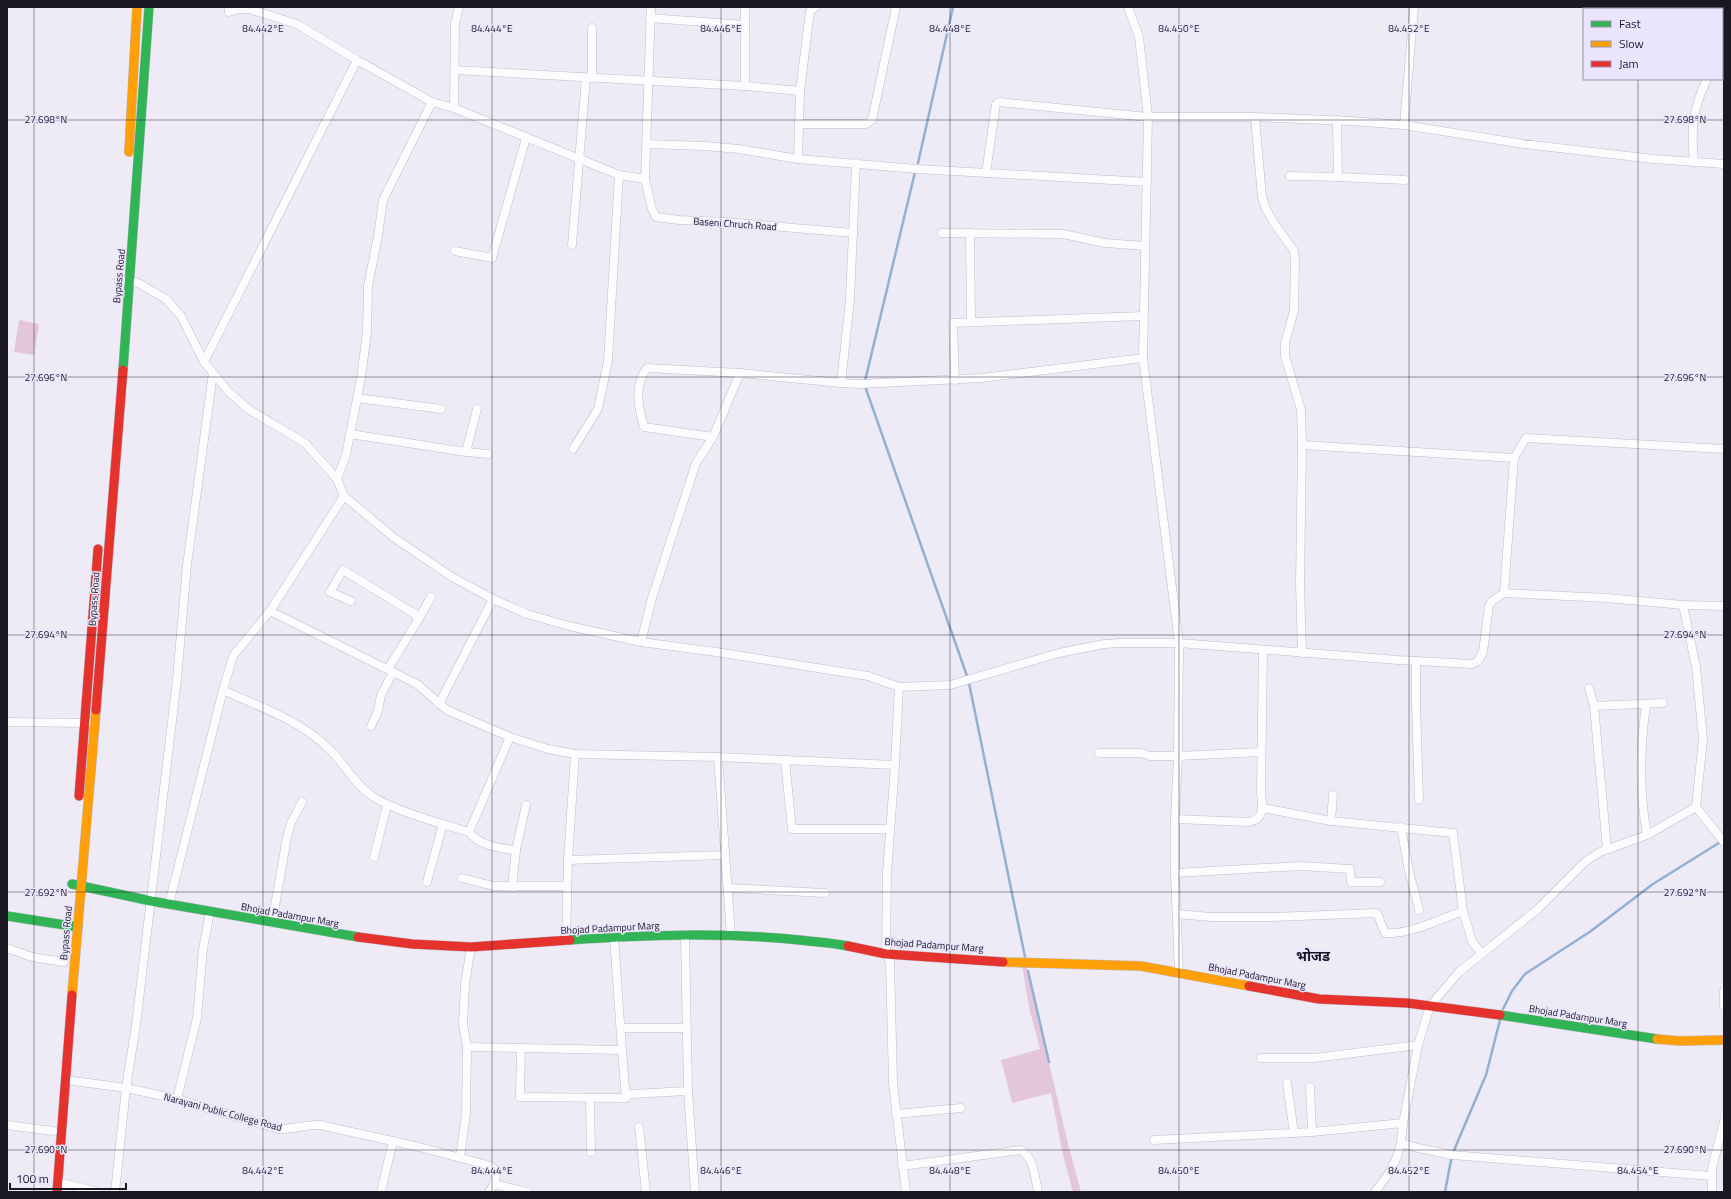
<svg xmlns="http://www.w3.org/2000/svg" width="1731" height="1199" viewBox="0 0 1731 1199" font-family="'Titillium Web','Noto Sans Devanagari',sans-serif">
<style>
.green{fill:#e3c6dc}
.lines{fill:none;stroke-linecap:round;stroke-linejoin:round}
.stream{stroke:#92b0d2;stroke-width:2.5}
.street-casing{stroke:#bfbcc7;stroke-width:9}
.fast-casing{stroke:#bfbcc7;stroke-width:10}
.slow-casing{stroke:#bfbcc7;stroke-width:10}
.jam-casing{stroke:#bfbcc7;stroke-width:10}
.street{stroke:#fcfcfe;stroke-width:8}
.fast{stroke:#30b455;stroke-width:9}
.slow{stroke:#ff9f0a;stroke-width:9}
.jam{stroke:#e5322d;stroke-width:9}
.ticks{fill:none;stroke:#1b1823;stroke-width:1;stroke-opacity:0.45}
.labels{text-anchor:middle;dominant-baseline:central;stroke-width:3;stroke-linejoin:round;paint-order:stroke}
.street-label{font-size:10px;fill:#1b1823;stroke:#eae5fd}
.district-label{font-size:14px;font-weight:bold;fill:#1b1823;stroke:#eae5fd}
.ticks-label{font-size:10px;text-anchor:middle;fill:#1b1823;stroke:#eae5fd;stroke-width:3;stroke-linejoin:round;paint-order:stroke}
</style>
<rect width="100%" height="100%" fill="#eeebf7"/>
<g class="green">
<path d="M19,320L39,324L34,355L14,352Z"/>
<path d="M1022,965H1026L1069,1148L1081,1192H1073L1063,1155L1051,1093L1012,1103L1001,1060L1040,1049L1029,1007Z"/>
</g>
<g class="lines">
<g class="stream">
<path d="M918,163L953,7"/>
<path d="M865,381L915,172"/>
<path d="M866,389L967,676"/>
<path d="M969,683L1025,957"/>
<path d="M1028,971L1049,1062"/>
<path d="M1503,1009L1512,991L1525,974L1591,931L1653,884L1722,841"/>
<path d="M1445,1192L1452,1155L1486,1075L1500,1020"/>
</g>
<g class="street-casing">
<g id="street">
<path d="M229,7V12L240,9H249L297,24L357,60L432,102L454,108L619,175L645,179"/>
<path d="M651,7L645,179L652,209L656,217L679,220L725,222L853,233"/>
<path d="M1622,9L1623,8"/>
<path d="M1681,9V7"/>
<path d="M650,18L745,25"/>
<path d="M592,28V78"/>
<path d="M455,70L745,86L800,91"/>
<path d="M745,86V7"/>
<path d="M454,108L455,24L459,7"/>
<path d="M1255,117L1262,197L1266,209L1274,223L1294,251L1295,260L1294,311L1285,343V356L1301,410L1302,445L1300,584L1302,653"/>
<path d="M1337,120L1338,177L1405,180"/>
<path d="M800,124H866L872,120L896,7"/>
<path d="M1404,125L1414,7"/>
<path d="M647,144L705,146L739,149L798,159L917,169L1147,182"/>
<path d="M798,159L800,91L810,11L816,7"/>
<path d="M1694,162C1691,127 1692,111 1707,79"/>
<path d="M986,173L996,104L999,102L1148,117H1255L1351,121L1404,125L1524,144L1653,159L1724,164"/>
<path d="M1290,176L1338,177"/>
<path d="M942,233L1063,234L1105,243L1145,246"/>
<path d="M970,233L971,322"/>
<path d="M572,245L586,78"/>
<path d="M455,251L492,258L526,138"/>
<path d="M119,280L138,283L166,299L181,316L204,362L228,391L248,409L305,443L337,479L344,496L393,537L452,577L493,599L527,614L569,626L641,642L716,652L868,676L899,687L950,685L1059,653L1104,644L1120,643H1179L1143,358L1148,117L1139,37L1128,7"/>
<path d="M204,362L357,60"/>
<path d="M955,380L953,323L1143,316"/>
<path d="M841,383L850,300L856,163"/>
<path d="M357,398L441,409"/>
<path d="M350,434L466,452L477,409"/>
<path d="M713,437L644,427C638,407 634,385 647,368L740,373"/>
<path d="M1302,445L1514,458L1504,593"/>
<path d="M573,449L598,409L608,361L619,175"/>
<path d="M466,452L488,454"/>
<path d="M1514,458L1526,438L1724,449"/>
<path d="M337,479L346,455L361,378L367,332L368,286L378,236L383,200L432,102"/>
<path d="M351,601L330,592L343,570L415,614L418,620L388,669"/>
<path d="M1683,605L1696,667L1703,739L1696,807L1724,842"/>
<path d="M270,611L417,684L447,710L510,737L548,749L575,754L718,757L895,765"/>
<path d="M418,620L431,597"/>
<path d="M641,642L652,598L696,463L713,437L740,373L841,383L861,384L982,378L1143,358"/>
<path d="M1416,661V702L1419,800"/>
<path d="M899,687L895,765L887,873L886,954L890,962L893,1083L906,1192"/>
<path d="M1589,688L1594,706L1607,849"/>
<path d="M223,690C259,707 298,719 327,747C344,762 353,783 372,796C397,812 440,823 469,832L510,737"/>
<path d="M439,704L493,599"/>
<path d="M1646,705C1640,748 1639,792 1647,835"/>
<path d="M1594,706L1663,703"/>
<path d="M7,722L88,723"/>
<path d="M371,726L378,711L381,695L393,672"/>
<path d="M1099,753H1141L1150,756H1178L1261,752"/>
<path d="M718,757L731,935"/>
<path d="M785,760L792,829H890"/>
<path d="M1263,808L1331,821L1453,833L1463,911L1472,941L1481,953"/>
<path d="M1175,819L1249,822C1266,819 1262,805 1261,792L1263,650"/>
<path d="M1331,821L1333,795"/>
<path d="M1401,827L1409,871L1419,910"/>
<path d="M469,832C479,845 501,849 516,850"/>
<path d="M374,857L387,805"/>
<path d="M568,860L725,855"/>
<path d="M1175,873L1301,866L1350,869L1351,882H1380"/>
<path d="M462,878L493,886H567"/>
<path d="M427,882L443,824"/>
<path d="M512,887L516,850L526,805"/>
<path d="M728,888L825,893"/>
<path d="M169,904L223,690L233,656L270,611L344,496"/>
<path d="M1177,914L1211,917H1273L1377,913L1385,933C1408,935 1441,919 1463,911"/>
<path d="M272,923L287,837L291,823L302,802"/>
<path d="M685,936L688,1091L695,1192"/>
<path d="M614,937C618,991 621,1044 626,1098"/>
<path d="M566,942L568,860L575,754"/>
<path d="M7,948L32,957L64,962"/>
<path d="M1179,972L1175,873V819L1178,756L1179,643L1398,660L1472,664L1478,661L1483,652L1489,606L1492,601L1504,593L1607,598L1683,605L1724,606"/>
<path d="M1724,991V1006"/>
<path d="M621,1028H686"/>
<path d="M467,1047L621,1050"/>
<path d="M521,1048L520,1097L622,1098L631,1094L688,1091"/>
<path d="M1261,1058H1314L1418,1045"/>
<path d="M66,1080L126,1088L177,1099L278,1129C292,1130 305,1124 320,1125L419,1147L491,1166L497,1172L494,1184L489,1192"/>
<path d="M1287,1083L1294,1133"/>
<path d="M1310,1087L1312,1132"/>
<path d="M590,1098L591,1152"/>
<path d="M177,1099L197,1018L203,949L210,912"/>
<path d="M896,1114L961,1108"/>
<path d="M7,1125L53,1131"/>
<path d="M639,1127L646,1192"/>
<path d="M1154,1140L1312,1132L1403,1123"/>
<path d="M1401,1143L1418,1148L1452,1155L1711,1176"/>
<path d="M460,1157L466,1114L467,1047L463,1024L465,984L471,947"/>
<path d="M902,1166L1021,1150C1034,1158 1035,1178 1038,1192"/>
<path d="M58,1182L98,1192"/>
<path d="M494,1184L527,1192"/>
<path d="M115,1192L126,1088L136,1025L177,679L187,565L213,373"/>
<path d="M381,1192L393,1141"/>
<path d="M1375,1192L1389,1173L1397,1157L1401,1143L1403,1123L1418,1045L1430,1006L1459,972L1538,909L1586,861L1600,852L1647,835L1696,807"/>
<path d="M1712,1192V1168L1724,1121"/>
</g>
</g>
<g class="fast-casing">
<g id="fast">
<path d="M123,370L149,7"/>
<path d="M72,884L151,901L358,937"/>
<path d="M7,916L78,927"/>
<path d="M570,940C646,935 723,932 799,940C815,942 832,943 848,946"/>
<path d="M1500,1015L1657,1039"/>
</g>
</g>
<g class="slow-casing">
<g id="slow">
<path d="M129,152L137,7"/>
<path d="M1003,962L1141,966L1249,986"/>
<path d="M72,995L96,710"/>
<path d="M1657,1039L1680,1041L1724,1040"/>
</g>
</g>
<g class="jam-casing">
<g id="jam">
<path d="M96,710L123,370"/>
<path d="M79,796L98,549"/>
<path d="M358,937L412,944L471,947L570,940"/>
<path d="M848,946L886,954L1003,962"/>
<path d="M1249,986L1319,999L1407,1003L1500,1015"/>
<path d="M57,1192L72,995"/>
</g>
</g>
<use href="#street" class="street"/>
<use href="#fast" class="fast"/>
<use href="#slow" class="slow"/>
<use href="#jam" class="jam"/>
</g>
<path class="ticks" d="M34,7V1192M263,7V1192M492,7V1192M721,7V1192M950,7V1192M1179,7V1192M1409,7V1192M1638,7V9M1638,79V1192M7,120H1724M7,377H1724M7,635H1724M7,892H1724M7,1150H1724"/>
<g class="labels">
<g class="street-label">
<text transform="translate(735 224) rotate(4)">Baseni Chruch Road</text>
<text transform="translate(119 276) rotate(-85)">Bypass Road</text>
<text transform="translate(94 599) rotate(-86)">Bypass Road</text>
<text transform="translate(290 915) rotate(10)">Bhojad Padampur Marg</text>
<text transform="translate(610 928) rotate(-3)">Bhojad Padampur Marg</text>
<text transform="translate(66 933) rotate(-85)">Bypass Road</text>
<text transform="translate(934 945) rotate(4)">Bhojad Padampur Marg</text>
<text transform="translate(1257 976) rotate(11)">Bhojad Padampur Marg</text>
<text transform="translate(1578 1016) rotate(9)">Bhojad Padampur Marg</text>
<text transform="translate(223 1112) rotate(15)">Narayani Public College Road</text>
</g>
<g class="district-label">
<text x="1313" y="955">भोजड</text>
</g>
</g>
<g class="ticks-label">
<text x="263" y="32">84.442°E</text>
<text x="492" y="32">84.444°E</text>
<text x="721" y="32">84.446°E</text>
<text x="950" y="32">84.448°E</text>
<text x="1179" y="32">84.450°E</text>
<text x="1409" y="32">84.452°E</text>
<text x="46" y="123">27.698°N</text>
<text x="1685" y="123">27.698°N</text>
<text x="46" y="381">27.696°N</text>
<text x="1685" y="381">27.696°N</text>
<text x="46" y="638">27.694°N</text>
<text x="1685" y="638">27.694°N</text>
<text x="46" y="896">27.692°N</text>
<text x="1685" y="896">27.692°N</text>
<text x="46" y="1153">27.690°N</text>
<text x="1685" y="1153">27.690°N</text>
<text x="263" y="1174">84.442°E</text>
<text x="492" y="1174">84.444°E</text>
<text x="721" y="1174">84.446°E</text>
<text x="950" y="1174">84.448°E</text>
<text x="1179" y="1174">84.450°E</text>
<text x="1409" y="1174">84.452°E</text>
<text x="1638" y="1174">84.454°E</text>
</g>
<rect width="1731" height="1199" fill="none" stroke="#1b1823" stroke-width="16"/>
<rect x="1583" y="8" width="140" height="72" fill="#eae5fd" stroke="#9793a6"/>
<rect x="1591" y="21" width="20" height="6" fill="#30b455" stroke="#9793a6"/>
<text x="1619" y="28" font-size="12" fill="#1b1823">Fast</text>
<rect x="1591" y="41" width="20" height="6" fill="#ff9f0a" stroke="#9793a6"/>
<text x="1619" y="48" font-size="12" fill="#1b1823">Slow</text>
<rect x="1591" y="61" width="20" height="6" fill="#e5322d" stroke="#9793a6"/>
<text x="1619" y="68" font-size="12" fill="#1b1823">Jam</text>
<path d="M10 1183v6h116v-6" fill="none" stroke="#1b1823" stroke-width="2"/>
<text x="16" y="1183" font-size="12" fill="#1b1823" stroke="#eae5fd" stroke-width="3" paint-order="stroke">100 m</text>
</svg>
